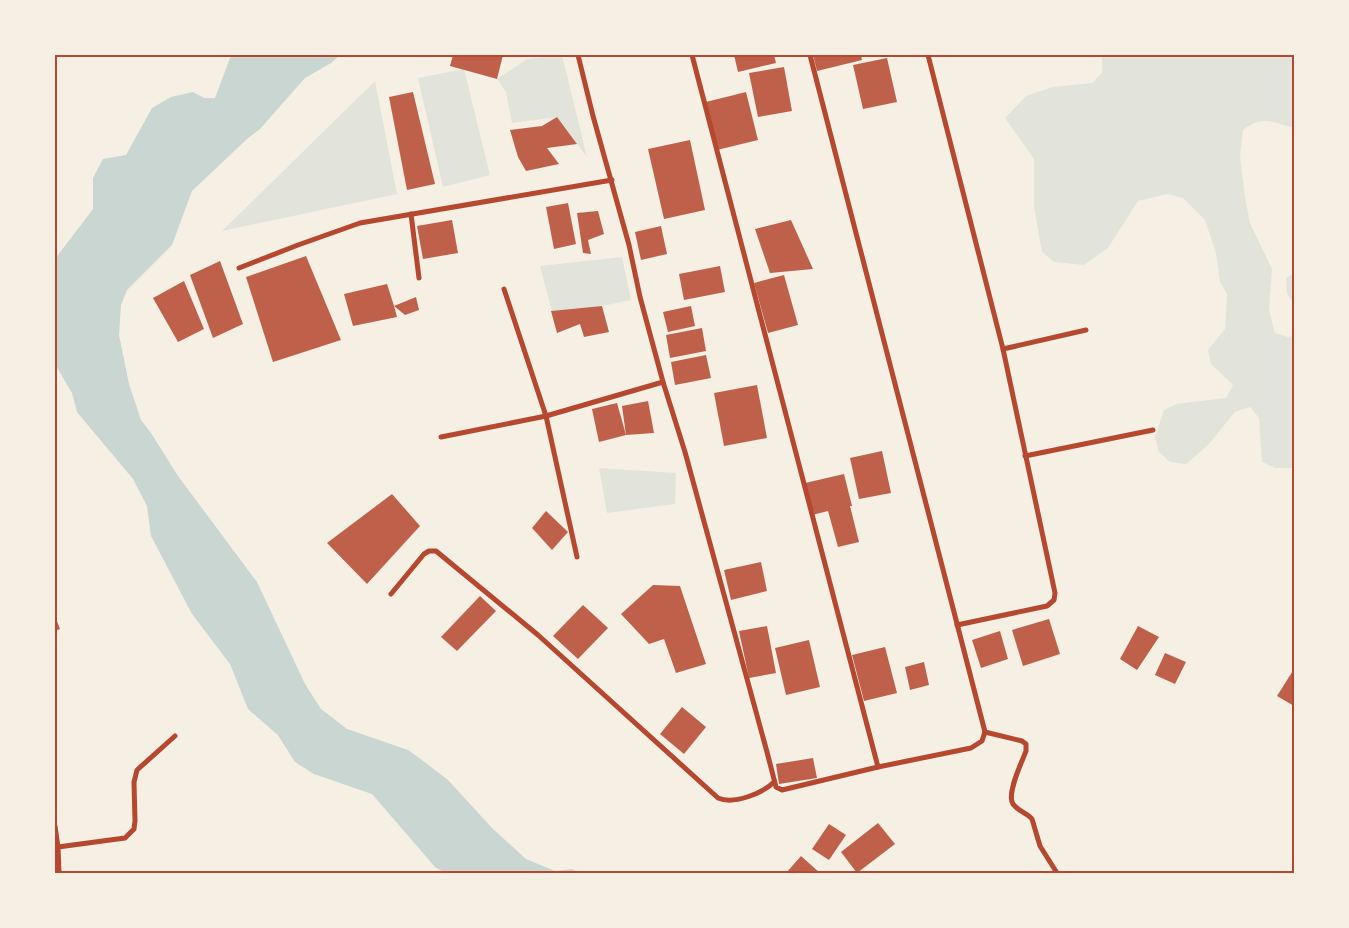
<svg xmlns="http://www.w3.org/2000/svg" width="1349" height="928" viewBox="0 0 1349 928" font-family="Literata,serif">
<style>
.green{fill:#e2e4dc}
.water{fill:#c9d6d2}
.building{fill:#bf614a}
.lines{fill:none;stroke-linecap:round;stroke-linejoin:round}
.minor{stroke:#b5482f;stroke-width:5}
.neatline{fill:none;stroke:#b5482f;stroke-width:2}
</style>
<rect width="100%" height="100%" fill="#f6efe4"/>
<g class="green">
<path d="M562,55L587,157L557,117L512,123L506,92L497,79L527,59Z"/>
<path d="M1102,55H1294V128C1272,122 1263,115 1243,130L1240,157L1245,197L1250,223L1272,269L1269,309L1275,333L1288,337L1294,335V468H1276L1262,462L1259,418L1250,407L1235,412L1208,445L1186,464L1170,462L1159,452L1155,437L1164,410L1176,404L1226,398L1233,385L1211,364L1208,350L1225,329L1227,294L1220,282L1216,253L1205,220L1183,198L1167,194L1138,201L1108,248L1084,265L1054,262L1042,252L1034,207V159L1005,118L1026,96L1052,87L1092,83L1102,73Z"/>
<path d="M464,69L490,175L443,187L418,78Z"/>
<path d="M375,81L397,194L222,231Z"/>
<path d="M622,257L631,300L602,306L552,311L540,266Z"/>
<path d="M1294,273V304L1287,293L1286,278Z"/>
<path d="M599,468L676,473L675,504L607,513Z"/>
</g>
<path class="water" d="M233,55H340L331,63L305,78L260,129L247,139L192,191L172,245L127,290L121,305L119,335L129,384L141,420L151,433L178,476L257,582L305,684L321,709L347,729L408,750L422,760L448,780L492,828L526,859L555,871L572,869L581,873H445L435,867L372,794L314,774L295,762L278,735L248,709L230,664L192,614L151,536L147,506L133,479L77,412L72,393L55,364L57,333L55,318V259L93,209V178L103,159L126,155L152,108L171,97L193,92L204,98H215L230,58Z"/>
<g class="building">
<path d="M453,55H503L497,79L450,66Z"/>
<path d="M734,55H774L776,63L738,72Z"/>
<path d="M813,55H861L862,60L817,71Z"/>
<path d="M887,58L897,102L863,109L853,65Z"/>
<path d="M784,67L792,111L758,117L749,73Z"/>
<path d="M413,92L435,184L407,190L389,97Z"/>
<path d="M746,92L758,140L717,150L706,102Z"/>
<path d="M557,117L577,144L547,148L559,164L526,171L518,157L510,130L542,126Z"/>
<path d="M690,140L705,210L664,219L648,149Z"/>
<path d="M568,203L576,244L554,249L546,207Z"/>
<path d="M598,211L604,234L588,240L591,254L583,253L577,213Z"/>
<path d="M452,220L458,253L423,259L417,226Z"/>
<path d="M791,220L813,269L770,273L755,229Z"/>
<path d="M661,226L667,254L641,260L635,232Z"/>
<path d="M306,256L341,340L273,362L246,277Z"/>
<path d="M220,261L243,324L213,338L190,275Z"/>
<path d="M720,266L725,292L684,300L679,274Z"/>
<path d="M784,275L798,325L768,333L754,283Z"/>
<path d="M184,281L204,329L178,342L153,298Z"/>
<path d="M387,284L394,306L416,297L419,310L405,315L394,306L397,317L353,326L344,294Z"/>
<path d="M602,306L609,332L584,337L580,324L557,333L551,311Z"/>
<path d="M691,306L695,326L668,332L663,312Z"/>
<path d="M702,328L706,351L670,358L666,335Z"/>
<path d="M706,355L711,378L675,385L671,362Z"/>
<path d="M757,385L767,438L724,446L714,393Z"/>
<path d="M648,401L654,433L626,435L622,406Z"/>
<path d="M617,403L626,435L599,442L592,409Z"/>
<path d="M882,451L891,493L859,499L850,458Z"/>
<path d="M844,474L852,506H850L859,542L838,547L828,511L812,515L805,483Z"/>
<path d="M392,494L420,526L367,584L327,543Z"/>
<path d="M546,511L568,532L552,550L532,528Z"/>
<path d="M761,562L767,591L731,600L724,570Z"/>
<path d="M653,585L680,586L706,664L676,673L664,639L649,644L621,614Z"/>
<path d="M480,596L496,611L457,651L441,637Z"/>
<path d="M583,605L608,628L578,659L553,636Z"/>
<path d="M55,616L60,629L55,631Z"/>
<path d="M1049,619L1060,654L1023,666L1012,630Z"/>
<path d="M767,626L776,673L749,678L739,631Z"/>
<path d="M1138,626L1159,637L1137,670L1120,659Z"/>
<path d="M1000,631L1008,659L981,668L972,640Z"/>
<path d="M809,640L820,687L786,695L775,648Z"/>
<path d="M885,647L897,693L864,701L852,655Z"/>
<path d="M1165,653L1186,662L1175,684L1155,675Z"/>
<path d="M924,662L929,685L910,690L905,667Z"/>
<path d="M1294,669V706L1277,696Z"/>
<path d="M682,707L706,727L684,754L660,734Z"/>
<path d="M813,758L817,778L779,784L776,764Z"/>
<path d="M878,823L895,844L857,873L841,852Z"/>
<path d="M829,824L846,835L829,860L812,849Z"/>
<path d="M801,856L820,873H786Z"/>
</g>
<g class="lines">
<g class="minor">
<path d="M578,55L593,116L629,245L640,297L663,382L685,452L767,752L776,787L782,790L878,767L971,748L982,741L985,732"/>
<path d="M692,55L878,767"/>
<path d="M810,55L985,732"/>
<path d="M928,55L1003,349L1055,593L1054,600L1047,606L957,625"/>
<path d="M411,214L419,278"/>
<path d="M239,268L298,245L360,223L612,180"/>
<path d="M504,289L546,416L577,557"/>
<path d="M1003,349L1086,330"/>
<path d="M441,437L546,416L663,382"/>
<path d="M1025,456L1153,430"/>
<path d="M391,594L424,554L429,551H436L538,635L718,798C734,805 763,793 774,782"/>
<path d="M985,732L1022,741L1026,744V751C1022,762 1006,794 1013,804C1018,811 1027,813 1032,819L1040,846L1057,873"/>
<path d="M55,826L58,847L59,873"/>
<path d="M58,847L125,838L134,829L135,821L134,782L137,770L175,736"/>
</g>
</g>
<rect width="1349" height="928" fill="none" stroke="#f6efe4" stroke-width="112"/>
<rect x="56" y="56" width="1237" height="816" class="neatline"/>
</svg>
